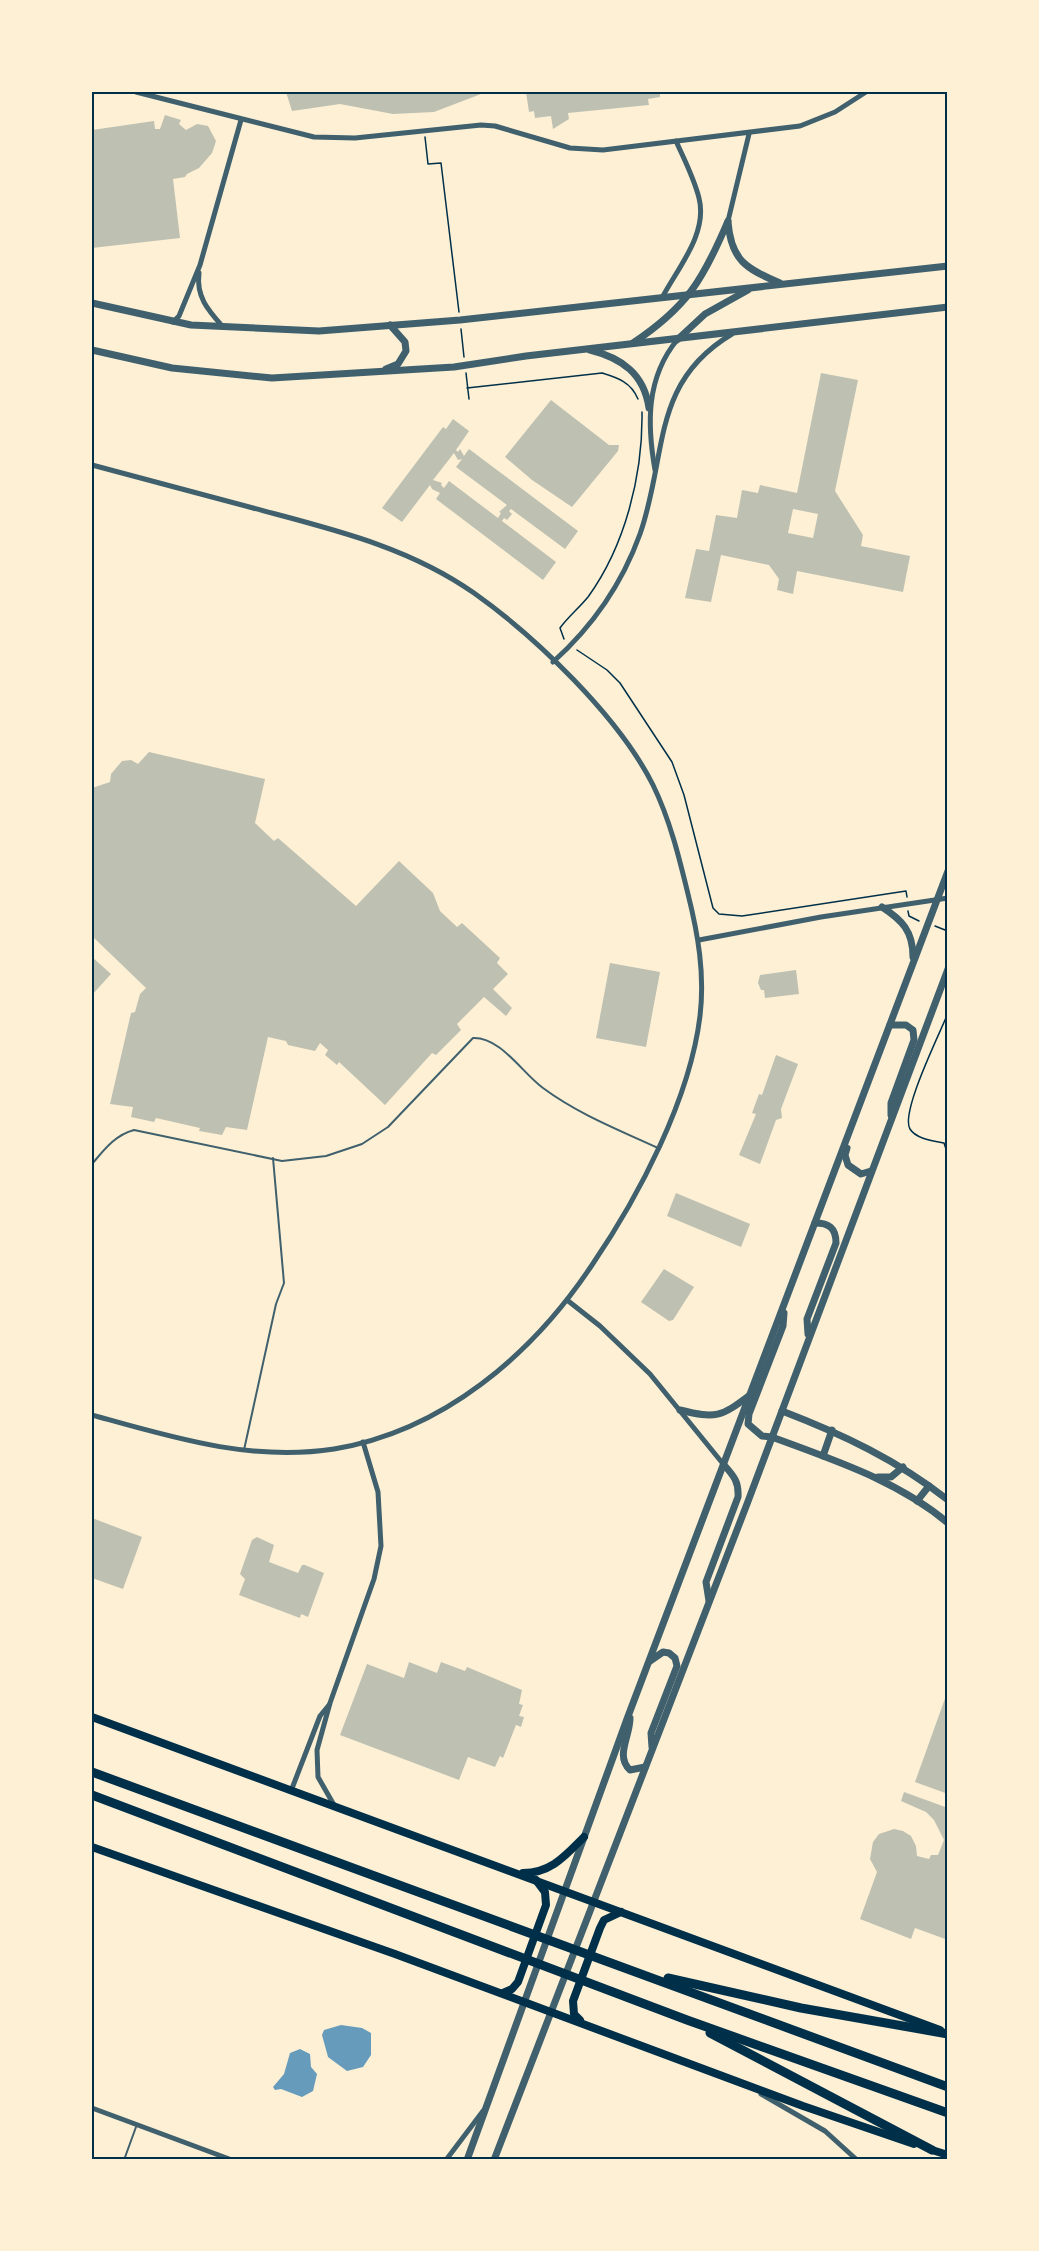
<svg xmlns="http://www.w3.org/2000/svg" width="1039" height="2251" viewBox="0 0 1039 2251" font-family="'PT Serif',serif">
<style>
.water{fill:#669bbc}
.building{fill:#bec0b2;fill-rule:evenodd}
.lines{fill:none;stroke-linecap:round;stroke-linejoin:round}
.path{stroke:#003049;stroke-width:1.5}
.service{stroke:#3f606c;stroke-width:2}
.minor{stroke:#3f606c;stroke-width:5}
.tertiary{stroke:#3f606c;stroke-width:7}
.secondary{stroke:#003049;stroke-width:8}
.primary{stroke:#003049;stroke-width:8}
.motorway{stroke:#003049;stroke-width:9}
.neatline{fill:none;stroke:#003049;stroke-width:2}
</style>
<rect width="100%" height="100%" fill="#fdf0d5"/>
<g class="water">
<path d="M341,2025L362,2028L371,2033V2055L363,2067L347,2071L328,2057L322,2035L324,2030Z"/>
<path d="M300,2049L310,2054L311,2067L317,2074L313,2091L302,2097L281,2089L275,2090L273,2087L284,2074L290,2053Z"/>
</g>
<g class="building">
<path d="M286,92H480L481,94L434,112L393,114L340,104L292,111Z"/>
<path d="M526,92H660V97L648,99L649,105L568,113L569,119L553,129L551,116L535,118L534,111L529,112Z"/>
<path d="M165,115L181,120L179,124L186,130L197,124L208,126L216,141L212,153L199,168L187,174L185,177L173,179L180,238L92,248V130L154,121L155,129H160Z"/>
<path d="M821,373L858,380L835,491L863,535L861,546L910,556L903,592L797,571L793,594L777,590L779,579L769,565L721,555L711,602L685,598L696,549L709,551L716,515L737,518L742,490L758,493L760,485L797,493ZM793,509L818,514L813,538L788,533Z"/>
<path d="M551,400L609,445H619L618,451L572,507L532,480L505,457Z"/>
<path d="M453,419L469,431L456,450L458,452L460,449L464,456L469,449L578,531L565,549L511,509L509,511L512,514L507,520L504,518L502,521L556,562L543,580L436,499L440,493L432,489L430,485L402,522L382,508L443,427L446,429ZM454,453L458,460L462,459L456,467L507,505L499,512L501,513L498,518L449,481L444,488L441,485L442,483L433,480Z"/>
<path d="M149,752L265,779L255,823L274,841L278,838L356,906L399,861L433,893L440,911L457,927L462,923L500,958L497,963L508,974L493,989L512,1008L506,1016L484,997L457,1024L461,1030L436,1055L432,1053L385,1105L339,1062L337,1065L325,1055L328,1050L320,1043L315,1051L288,1045L286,1041L268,1037L247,1130L226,1127L222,1135L199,1131L200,1128L156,1118L154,1122L131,1117L133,1107L110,1104L131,1013L135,1012L140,994L146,988L92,936V788L110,782L111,774L122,761L131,760L138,764Z"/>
<path d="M92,957L111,974L92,995Z"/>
<path d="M610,963L660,972L646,1047L596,1038Z"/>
<path d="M796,970L799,994L765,998L764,990H761L758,983L760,975Z"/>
<path d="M776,1055L798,1064L781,1109L782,1118L776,1120L760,1164L739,1155L756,1114L752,1113L759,1094L762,1095Z"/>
<path d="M676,1193L750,1224L741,1247L667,1216Z"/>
<path d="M664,1269L694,1287L673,1320L669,1321L641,1302Z"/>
<path d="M92,1518L142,1537L123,1589L92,1578Z"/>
<path d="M257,1537L274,1545L269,1562L298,1573L302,1565H305L324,1573L308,1617L301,1614L300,1618L239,1595L245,1579L240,1574L252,1540Z"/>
<path d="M409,1662L437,1673L441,1662L465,1671L467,1667L522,1690L519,1704L523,1705L519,1716L524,1717L521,1727L516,1725L503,1758L500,1756L495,1767L468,1757L459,1780L340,1735L367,1664L404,1678Z"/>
<path d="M947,1693H948V1794L915,1782Z"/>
<path d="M904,1792L948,1808V1940L915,1928L911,1939L860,1919L877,1872L870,1859L873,1842L879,1834L894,1829L903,1831L911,1836L916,1846L917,1856L929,1859L931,1855H938L944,1840L934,1820L926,1812L901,1801Z"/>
</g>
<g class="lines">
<g class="path">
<path d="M425,137L428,164L441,163L459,312"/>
<path d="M461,329L464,357"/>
<path d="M466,373L469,399"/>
<path d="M467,388L602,373C618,378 631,382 638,399"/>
<path d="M564,639L560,628C568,617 579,608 588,597C625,546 643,475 642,412"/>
<path d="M577,650L607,670L620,683L672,762L684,795L713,908L719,914L742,916L906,891L907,897"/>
<path d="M908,911L909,916L919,921"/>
<path d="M935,926L945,930L948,924"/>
<path d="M948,1013C940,1033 900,1113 910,1129C916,1139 934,1141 944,1143L948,1155"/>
</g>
<g class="service">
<path d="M92,1164C104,1150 115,1135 134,1130L282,1161L326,1156L362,1144L388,1127L473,1038C501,1037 522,1073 543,1088C578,1114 619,1130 658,1148"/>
<path d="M244,1450L276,1304L284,1283L273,1158"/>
<path d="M124,2160L136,2127"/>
</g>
<g class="minor">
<path d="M136,92L314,137L355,138L481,125L495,126L570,148L603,150L800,126L835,112L866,92"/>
<path d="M728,221L749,134"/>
<path d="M199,273C196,297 208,310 223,327"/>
<path d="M663,296C678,268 708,233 699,198C694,178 684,159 676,141"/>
<path d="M173,322L179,316L200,265L241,120"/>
<path d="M92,465C146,479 199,494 253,508C331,529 407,546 474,593C536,637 619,717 653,785C670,820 679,857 688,894C698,934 705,974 700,1016C690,1099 639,1196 592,1265C532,1355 443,1431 334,1449C250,1462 171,1437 92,1415"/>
<path d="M655,470C647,424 646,378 677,340"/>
<path d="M553,662C592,627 622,584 640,534C668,454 650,383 732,334"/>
<path d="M699,940L821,917L948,898"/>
<path d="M567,1300L600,1326L650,1374L724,1465"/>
<path d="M291,1791L320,1716L329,1705"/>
<path d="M334,1805L318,1777L317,1750L330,1703L374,1579L381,1546L378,1492L363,1442"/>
<path d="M761,2094L825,2131L857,2160"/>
<path d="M92,2108L232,2160"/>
<path d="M446,2160L483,2111"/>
</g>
<g class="tertiary">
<path d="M728,222C731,260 746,269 780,283"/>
<path d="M92,303L191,325L319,331L460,320L948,266"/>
<path d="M677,340L705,314L748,290"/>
<path d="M633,343C687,307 703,280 728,221"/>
<path d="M92,350L172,368L272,378L454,367L526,356L948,307"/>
<path d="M590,350C622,358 644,374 649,408"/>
<path d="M386,369L398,364L406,351L405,342L390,325"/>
<path d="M882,907C902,920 913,931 913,957"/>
<path d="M890,1025H906L913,1030L914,1040L891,1103V1115"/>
<path d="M847,1148L845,1155L848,1165L861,1174L871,1171"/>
<path d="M784,1313L783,1326L749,1414L748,1424L762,1436L772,1437C833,1460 897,1480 948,1523"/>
<path d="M808,1334L807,1319L836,1243C836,1228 829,1223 815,1223"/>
<path d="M680,1410C716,1419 721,1417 750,1395"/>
<path d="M782,1411C842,1434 897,1460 948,1500"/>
<path d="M823,1456L832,1430"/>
<path d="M878,1477H891L903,1467"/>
<path d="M917,1501L929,1486"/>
<path d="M709,1601L706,1582L738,1497C739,1482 734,1476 724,1465"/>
<path d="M650,1661L663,1652L669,1653L675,1658L677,1666L651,1733L652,1747"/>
<path d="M630,1718C630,1737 615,1756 630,1770L645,1767"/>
<path d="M467,2160L627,1719L948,871"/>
<path d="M494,2160L747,1504L948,969"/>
</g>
<g class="secondary">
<path d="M92,1717L940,2030"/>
<path d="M92,1847L395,1954L803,2106L914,2144"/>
<path d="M523,1873C551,1873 565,1856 584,1837"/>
<path d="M503,1993L512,1989L518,1982L546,1905L545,1892L536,1880"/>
<path d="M580,2020L574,2014L573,2001L600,1928L604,1920L621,1912"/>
</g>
<path class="primary" d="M932,2150L948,2155"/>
<g class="motorway">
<path d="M92,1772L948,2087"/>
<path d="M92,1795L687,2020L948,2113"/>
<path d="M668,1978L801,2008L948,2034"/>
<path d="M710,2033L932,2150"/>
</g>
</g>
<rect width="1039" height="2251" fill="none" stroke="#fdf0d5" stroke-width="186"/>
<rect x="93" y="93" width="853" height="2065" class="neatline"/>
</svg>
